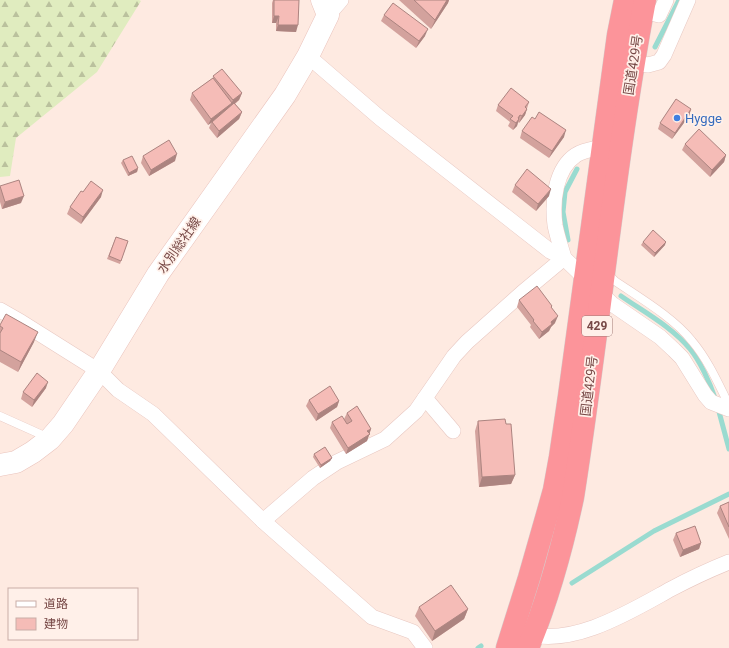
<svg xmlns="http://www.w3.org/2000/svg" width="729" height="648" viewBox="0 0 729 648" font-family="Roboto,'Noto Sans JP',sans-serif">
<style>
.forest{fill:url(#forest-firs)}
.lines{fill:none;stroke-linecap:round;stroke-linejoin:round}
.stream{stroke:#9adbd0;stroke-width:5}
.lane-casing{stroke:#e8c8c2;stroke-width:9}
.street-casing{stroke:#e8c8c2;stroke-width:16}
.secondary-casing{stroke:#eac3bc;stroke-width:23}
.highway-casing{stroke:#d6c8c8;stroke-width:23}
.lane{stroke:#fff;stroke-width:8}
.street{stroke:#fff;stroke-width:15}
.secondary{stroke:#fff;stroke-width:22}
.highway{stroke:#fc949a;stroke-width:22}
.wall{fill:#d3a29d}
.shaded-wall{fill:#ac8480}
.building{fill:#f5bcb7;stroke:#ac8480}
.shop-dot{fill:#3f7fe0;stroke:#fff0e9;stroke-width:1.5}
.labels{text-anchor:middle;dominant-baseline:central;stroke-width:3.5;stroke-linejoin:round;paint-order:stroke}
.shield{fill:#fff0e9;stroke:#a07a77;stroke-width:1}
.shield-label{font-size:12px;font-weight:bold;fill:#774846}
.street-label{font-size:13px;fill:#774846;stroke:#fff0e9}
.shop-label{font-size:13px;fill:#366cbe;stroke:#fff0e9;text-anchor:start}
</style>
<defs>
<pattern id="forest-firs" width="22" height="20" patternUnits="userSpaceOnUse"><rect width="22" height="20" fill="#e0ecbf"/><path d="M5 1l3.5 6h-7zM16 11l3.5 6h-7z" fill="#bac19d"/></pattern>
</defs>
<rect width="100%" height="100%" fill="#feeae1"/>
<path class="forest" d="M0,0H139L141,1L97,72L16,138L10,176L0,177Z"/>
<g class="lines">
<g class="stream">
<path d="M655,47L679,0"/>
<path d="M568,240L563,212L565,192L577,169"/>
<path d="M621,296C644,312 672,327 690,349C700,361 710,383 715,398"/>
<path d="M718,408L729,449"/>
<path d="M572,583L654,531L729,494"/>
<path d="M478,648L481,646"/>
</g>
<g class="lane-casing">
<g id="lane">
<path d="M607,273L615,281C640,298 674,318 692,341C708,360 718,383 729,405"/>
<path d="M0,416L49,438"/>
</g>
</g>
<g class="street-casing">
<g id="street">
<path d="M643,11L659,15L666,0"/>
<path d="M328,15L341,0"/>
<path d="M308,56L380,118L550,251L564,258L612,304L660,337L674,350L682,358L705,395L711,402L729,409"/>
<path d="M633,63L648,65L659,62L664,55L688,0"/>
<path d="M0,310L21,322L99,371L118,390L153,414L263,521L372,617L413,632L425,648"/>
<path d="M425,398L453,431"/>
<path d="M263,521L313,478L337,462L385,439L416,411L454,356L467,342L522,293L564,258C561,247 557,236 555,225C552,202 555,169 576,155C584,150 594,149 603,147"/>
<path d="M525,633C572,648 631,611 671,589C690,579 709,570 729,562"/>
</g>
</g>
<g class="secondary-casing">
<path id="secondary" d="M0,465L16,462L33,452L50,439L63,424L99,371L158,274L285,95L308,56L328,15L322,0"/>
</g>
<g class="highway-casing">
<g id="highway">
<path d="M507,648L529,578L547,515L554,490L560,457L569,396L618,35L625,0"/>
<path d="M528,648C548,599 562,549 573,497C599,332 614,165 645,0"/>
</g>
</g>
<use href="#lane" class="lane"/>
<use href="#street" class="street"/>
<use href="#secondary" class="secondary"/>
<use href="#highway" class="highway"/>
</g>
<g class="wall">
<path d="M273,0H299L296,32L276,31V23H272V3Z"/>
<path d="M399,0H449L448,3L431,29Z"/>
<path d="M384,15L425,36L416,48L381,21Z"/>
<path d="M213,76L242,93L239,100L235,104L242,112L239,119L217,138L209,128L211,123L208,125L190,100L192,93L213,78Z"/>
<path d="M529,102L525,115L519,123L518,122L517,126L513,130L508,126L510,122L496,111L498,105Z"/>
<path d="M691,109L689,116L672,139L658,129L660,123Z"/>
<path d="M522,131L564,137L549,158L520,138Z"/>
<path d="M685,144L726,155L724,162L710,177L682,150Z"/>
<path d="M143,156L175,161L149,176L141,163Z"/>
<path d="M123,160L138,168L137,172L128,176L121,163Z"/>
<path d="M515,185L549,196L536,211L512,192Z"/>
<path d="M0,186L21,203L2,209L0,202Z"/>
<path d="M83,192L101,197L81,224L67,214L70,207Z"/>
<path d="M116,237L128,241L120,264L107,259Z"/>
<path d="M643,242L665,245L654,257L641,245Z"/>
<path d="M519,300L551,308L555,323L551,327L549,331L539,339L530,327L531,325L517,307Z"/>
<path d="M0,325L34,342L18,372L0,362Z"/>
<path d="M46,388L32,407L21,399L23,392Z"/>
<path d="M309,400L339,401L337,407L316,421L306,406Z"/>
<path d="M347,413L371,429L367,441L346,454L330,428L332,422L344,419Z"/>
<path d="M478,421L506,424L515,475L511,484L479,487L475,431Z"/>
<path d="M314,454L332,458L330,461L320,468L313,457Z"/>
<path d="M729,502V539L717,513L720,506Z"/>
<path d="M676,533L701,543L699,549L680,557L673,540Z"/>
<path d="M419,607L468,609L464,619L432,641L415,616Z"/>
</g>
<g class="shaded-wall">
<path d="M447,0H449L448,3L431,29L435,20Z"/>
<path d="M274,16H279L276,23H272Z"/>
<path d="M278,25H298L296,32L276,31Z"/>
<path d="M428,29L425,36L416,48L419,41Z"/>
<path d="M242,93L239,100L230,107L233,100Z"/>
<path d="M232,103L229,109L212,122L211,123L208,125L211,119Z"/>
<path d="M527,109L525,115L519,123L522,116Z"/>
<path d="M691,109L689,116L672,139L675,133Z"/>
<path d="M242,112L239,119L217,138L219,131Z"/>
<path d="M520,115L517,126L513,130L518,118Z"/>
<path d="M566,130L564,137L549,158L552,151Z"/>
<path d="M177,154L175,161L149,176L151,170Z"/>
<path d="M726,155L724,162L710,177L712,170Z"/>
<path d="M138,168L137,172L128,176L129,173Z"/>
<path d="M551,189L549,196L536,211L538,204Z"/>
<path d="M103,190L101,197L81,224L83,217Z"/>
<path d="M24,196L21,203L2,209L5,202Z"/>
<path d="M666,242L665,245L654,257L655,253Z"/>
<path d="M558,316L555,323L551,327L549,331L539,339L542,332L551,322Z"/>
<path d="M38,332L34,342L18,372L21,362Z"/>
<path d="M48,382L46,388L32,407L34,400Z"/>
<path d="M339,401L337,407L316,421L318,414Z"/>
<path d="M371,429L367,441L346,454L348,448L367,431Z"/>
<path d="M332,458L330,461L320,468L321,465Z"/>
<path d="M515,475L511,484L479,487L482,477Z"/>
<path d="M701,543L699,549L680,557L683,550Z"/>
<path d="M468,609L464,619L432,641L435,631Z"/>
</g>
<g class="building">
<path d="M274,0H299L298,25H278L279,16H274Z"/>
<path d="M414,0H447L435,20Z"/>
<path d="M393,3L428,29L419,41L384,15Z"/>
<path d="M222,69L242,93L233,100L213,76Z"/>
<path d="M213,78L232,103L211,119L192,93Z"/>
<path d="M511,88L529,102L525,107L527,109L522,116L520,115L518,118L519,119L516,123L510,119L513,116L498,105Z"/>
<path d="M676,99L691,109L675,133L660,123Z"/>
<path d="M234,103L242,112L219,131L212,122Z"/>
<path d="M539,112L566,130L552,151L522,131L532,117L535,119Z"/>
<path d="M699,129L726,155L712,170L685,144Z"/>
<path d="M169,140L177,154L151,170L143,156Z"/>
<path d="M132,156L138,168L129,173L123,160Z"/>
<path d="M527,169L551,189L538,204L515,185Z"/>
<path d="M19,180L24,196L5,202L0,186Z"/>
<path d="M91,181L103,190L83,217L70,207L81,191L83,192Z"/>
<path d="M653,230L666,242L655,253L643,242Z"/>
<path d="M116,237L128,241L121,261L109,256Z"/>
<path d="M537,286L552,306L551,307L558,316L551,322L552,324L542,332L533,321L534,320L519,300Z"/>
<path d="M6,314L38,332L21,362L0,350V333L3,328L0,326V325Z"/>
<path d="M37,373L48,382L34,400L23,392Z"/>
<path d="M330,386L339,401L318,414L309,400Z"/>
<path d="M357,406L371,429L367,431L370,434L348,448L332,422L342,416L347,424L352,421L347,413Z"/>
<path d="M505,419L506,424H511L515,475L482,477L478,421Z"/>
<path d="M325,447L332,458L321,465L314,454Z"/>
<path d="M729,502V527L720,506Z"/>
<path d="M695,526L701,543L683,550L676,533Z"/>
<path d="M451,585L468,609L435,631L419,607Z"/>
</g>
<circle class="shop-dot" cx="677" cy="118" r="4"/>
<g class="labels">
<rect class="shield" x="582" y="316" width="30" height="20" rx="3"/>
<g class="shield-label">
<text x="597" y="326">429</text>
</g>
<g class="street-label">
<text transform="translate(633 65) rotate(-81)">国道429号</text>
<text transform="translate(179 245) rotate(-55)">水別総社線</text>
<text transform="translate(589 386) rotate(-83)">国道429号</text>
</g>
<g class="shop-label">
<text x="685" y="118">Hygge</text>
</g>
</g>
<rect x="8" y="588" width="130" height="52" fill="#fff0e9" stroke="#c9ada8"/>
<rect x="16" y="601" width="20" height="6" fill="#ffffff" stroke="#c9ada8"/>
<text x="44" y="608" font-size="12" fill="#774846">道路</text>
<rect x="16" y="618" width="20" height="12" fill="#f5bcb7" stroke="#c9ada8"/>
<text x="44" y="628" font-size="12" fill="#774846">建物</text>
</svg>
